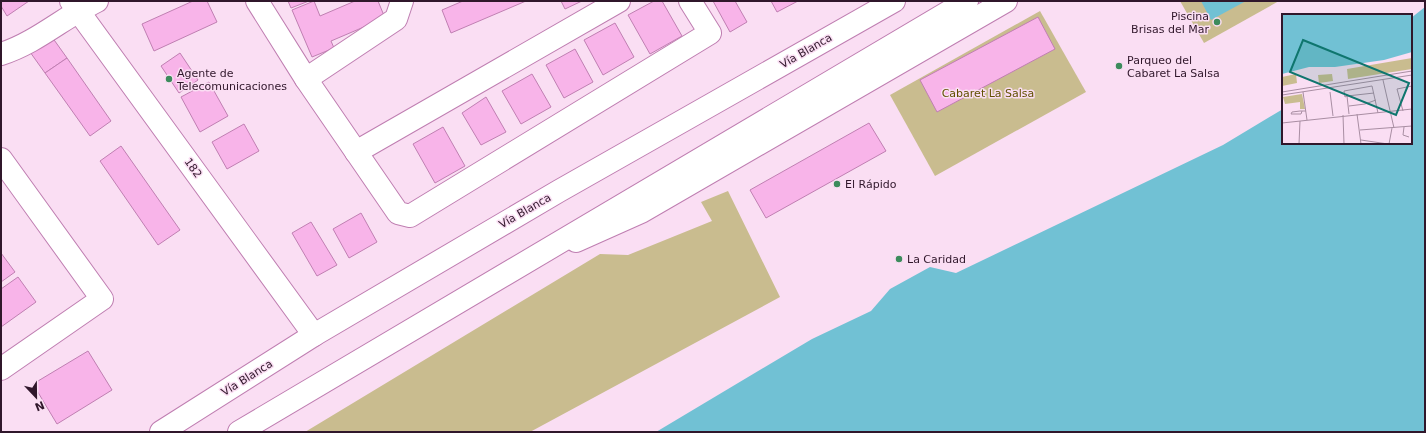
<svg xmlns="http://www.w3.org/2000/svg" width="1426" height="433" viewBox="0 0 1426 433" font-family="'DejaVu Sans',sans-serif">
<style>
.green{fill:#c9bc8f}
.water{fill:#71c1d4}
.building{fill:#f8b4e9;stroke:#c07fb2}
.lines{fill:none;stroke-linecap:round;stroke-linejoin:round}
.minor-casing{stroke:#bf7eb1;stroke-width:24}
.highway-casing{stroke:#bf7eb1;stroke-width:24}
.minor{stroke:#fff;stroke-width:22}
.highway{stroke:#fff;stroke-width:22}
.poi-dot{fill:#3c8b5c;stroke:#fadef3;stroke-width:1.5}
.labels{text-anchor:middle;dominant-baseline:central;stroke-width:3;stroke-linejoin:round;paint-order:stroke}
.poi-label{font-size:11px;fill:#30172b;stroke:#fadef3;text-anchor:start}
.street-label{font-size:11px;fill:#30172b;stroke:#fadef3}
.park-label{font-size:11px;fill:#615000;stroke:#fadef3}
.inset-road{fill:none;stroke:#a98ea3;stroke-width:1}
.view{fill:#0f766e;fill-opacity:0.15;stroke:#0f766e;stroke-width:2}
.inset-edge{fill:none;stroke:#30172b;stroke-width:2}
</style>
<rect width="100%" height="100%" fill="#fadef3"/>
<g class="green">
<path d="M1180,1H1279L1204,43Z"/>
<path d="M1040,11L1086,92L935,176L890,95Z"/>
<path d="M728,191L780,297L530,432H305L600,254L628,255L712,221L701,202Z"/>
</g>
<g class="water">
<path d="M1201,1H1246L1211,20Z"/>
<path d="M1425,7V432H656L812,339L871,311L890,289L930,267L956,273L1223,145L1283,109V143H1411V18Z"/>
</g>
<g class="building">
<path d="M1,1H29L7,16L1,6Z"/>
<path d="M193,1H207L217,22L154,51L142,24Z"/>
<path d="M288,1H309L291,8Z"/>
<path d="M314,1L320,16L355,1H378L385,18L331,41L334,48L312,57L292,10Z"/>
<path d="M463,1H526L451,33L442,10Z"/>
<path d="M561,1H582L565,9Z"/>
<path d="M654,1H662L682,36L650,54L628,15Z"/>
<path d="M713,1H735L747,22L730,32Z"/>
<path d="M771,1H798L777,12Z"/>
<path d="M1038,17L1055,49L937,112L920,80Z"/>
<path d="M615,23L634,57L603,75L584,40Z"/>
<path d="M52,37L67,58L45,73L30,52Z"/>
<path d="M575,49L593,82L564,98L546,65Z"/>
<path d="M180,53L198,80L179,93L161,66Z"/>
<path d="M67,58L111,121L90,136L45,73Z"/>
<path d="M532,74L551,107L521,124L502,91Z"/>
<path d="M209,82L228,116L200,132L181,97Z"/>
<path d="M486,97L506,132L481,145L462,113Z"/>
<path d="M869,123L886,151L766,218L750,190Z"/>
<path d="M244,124L259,151L227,169L212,142Z"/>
<path d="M443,127L465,166L435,183L413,144Z"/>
<path d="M121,146L180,230L158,245L100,161Z"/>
<path d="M361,213L377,242L349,258L333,229Z"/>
<path d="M311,222L337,265L317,276L292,233Z"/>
<path d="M1,253L15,272L1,282Z"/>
<path d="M18,277L36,302L1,327V289Z"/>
<path d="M88,351L112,390L57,424L33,384Z"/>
</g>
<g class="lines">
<g class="minor-casing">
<g id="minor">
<path d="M71,1L314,335"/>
<path d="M257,1L306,79L398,213L410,216L710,33L690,1"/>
<path d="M1,54C36,43 64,17 97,1"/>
<path d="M306,79L396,19L402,1"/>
<path d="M356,152L619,1"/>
<path d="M1,159L102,299L1,369"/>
<path d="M576,241L641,212L1006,1"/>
</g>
</g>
<g class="highway-casing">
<g id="highway">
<path d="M161,432L314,335L559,191L894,1"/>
<path d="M239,432L967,1"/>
</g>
</g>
<use href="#minor" class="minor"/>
<use href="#highway" class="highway"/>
</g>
<g class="poi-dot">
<circle cx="1217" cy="22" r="4"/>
<circle cx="1119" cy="66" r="4"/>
<circle cx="169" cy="79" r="4"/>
<circle cx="837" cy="184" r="4"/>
<circle cx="899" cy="259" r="4"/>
</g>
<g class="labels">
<g class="poi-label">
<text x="1209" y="16" text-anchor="end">Piscina<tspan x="1209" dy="13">Brisas del Mar</tspan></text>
<text x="1127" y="60">Parqueo del<tspan x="1127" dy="13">Cabaret La Salsa</tspan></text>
<text x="177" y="73">Agente de<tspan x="177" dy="13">Telecomunicaciones</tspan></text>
<text x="845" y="184">El Rápido</text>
<text x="907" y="259">La Caridad</text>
</g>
<g class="street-label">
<text transform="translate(806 51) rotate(-30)">Vía Blanca</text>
<text transform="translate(193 168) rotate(54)">182</text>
<text transform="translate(525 211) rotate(-30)">Vía Blanca</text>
<text transform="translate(247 378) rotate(-32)">Vía Blanca</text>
</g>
<g class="park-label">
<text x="988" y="93">Cabaret La Salsa</text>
</g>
</g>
<g transform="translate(1282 14)">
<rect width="130" height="130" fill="#fadef3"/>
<path d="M130,44V55L66,65L65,55ZM14,60L15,69L0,72V63ZM50,60L51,67L37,69L36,61ZM20,80L23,95H18V88L3,90L1,83Z" fill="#c9bc8f"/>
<path d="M0,0H130V38L102,46L53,53H27L0,60Z" fill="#71c1d4"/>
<path class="inset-road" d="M101,66L112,114M0,78L130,57M21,78L25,106M48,78L51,102M0,81L130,61M65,82L92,79M67,92L83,90L94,86M20,97L19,100H9L10,98L18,97H24M121,97L115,75L130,72M67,100L65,82L63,83L62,77L90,72L96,99M75,100L79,130M61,101L62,130M0,109L130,95M122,113L121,121L127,123M78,116L130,112M79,126L106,130M17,130L18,107M107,130L110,114"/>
<path class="view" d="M21,26L127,69L114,101L8,58Z"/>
<rect width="130" height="130" class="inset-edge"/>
</g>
<rect width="1426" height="433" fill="none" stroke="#30172b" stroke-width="4"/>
<g transform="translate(36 397) rotate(158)" stroke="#fadef3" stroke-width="3" paint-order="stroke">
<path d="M0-3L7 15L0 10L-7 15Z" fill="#30172b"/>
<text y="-6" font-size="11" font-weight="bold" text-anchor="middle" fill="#30172b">N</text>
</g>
</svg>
